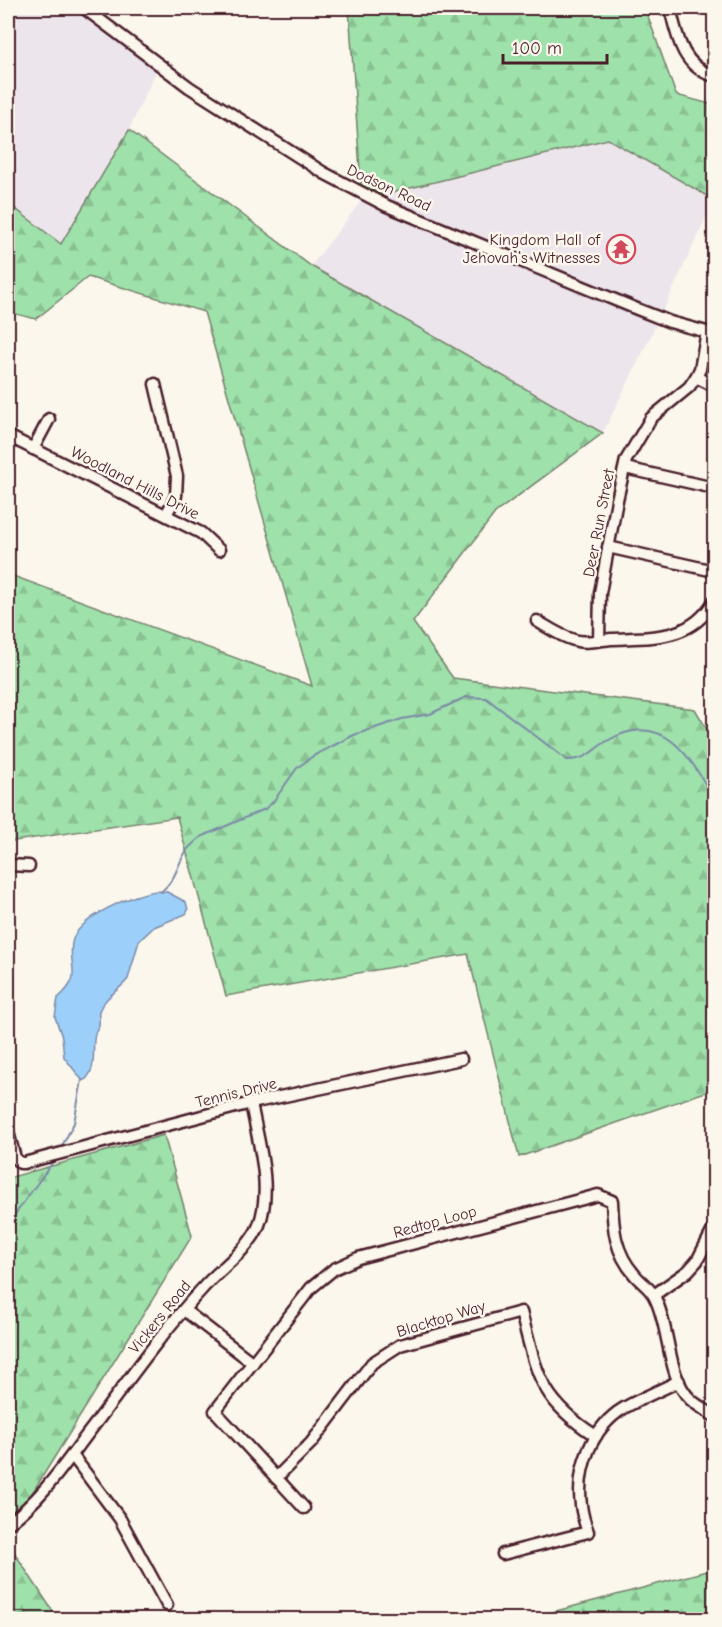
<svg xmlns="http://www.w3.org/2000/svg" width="722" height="1627" viewBox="0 0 722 1627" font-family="'Comic Neue',sans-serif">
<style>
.built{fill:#ede5ec}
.forest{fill:url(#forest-firs);stroke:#74806b;stroke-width:1.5}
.water{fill:#9cd0fa;stroke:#7b89a7;stroke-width:1.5}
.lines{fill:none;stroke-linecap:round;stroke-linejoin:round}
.stream{stroke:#7b89a7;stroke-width:2}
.minor-casing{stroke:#4a1f2b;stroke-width:15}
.minor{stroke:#fbf7ec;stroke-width:10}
.labels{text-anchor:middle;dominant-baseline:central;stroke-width:5;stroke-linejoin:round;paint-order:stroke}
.street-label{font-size:16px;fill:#4a1f2b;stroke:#fbf7ec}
.poi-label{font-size:16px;fill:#4a1f2b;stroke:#fbf7ec;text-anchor:end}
</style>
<defs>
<pattern id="forest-firs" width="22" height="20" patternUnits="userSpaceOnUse" patternTransform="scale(1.5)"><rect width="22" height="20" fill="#9ee1ab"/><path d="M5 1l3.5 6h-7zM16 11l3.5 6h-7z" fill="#8ac193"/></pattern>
</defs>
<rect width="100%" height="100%" fill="#fbf7ec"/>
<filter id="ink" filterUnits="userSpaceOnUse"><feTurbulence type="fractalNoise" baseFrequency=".0167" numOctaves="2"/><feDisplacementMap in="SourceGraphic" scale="12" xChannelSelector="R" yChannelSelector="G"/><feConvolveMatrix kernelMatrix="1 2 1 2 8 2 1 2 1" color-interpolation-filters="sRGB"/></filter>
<g filter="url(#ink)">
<g class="built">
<path d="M8,8H79L159,65L129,130L61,245L8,203Z"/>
<path d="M608,139L714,200L663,311L603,433L311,266L362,200Z"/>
</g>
<g class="forest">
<path d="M349,8H645L676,95L714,105V200L608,139L362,200Z"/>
<path d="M129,130L311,266L603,433L495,513L413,622L453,678L695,709L714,741V1089L519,1157L468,954L226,996L177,817L8,842V574L312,686L204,312L88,277L36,319L8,312V203L61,244Z"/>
<path d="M164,1135L192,1236L8,1532V1178Z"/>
<path d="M8,1543L58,1619H8Z"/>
<path d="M714,1569V1619H526Z"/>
</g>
<path class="water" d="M157,891L167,892L186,902L188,910L186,914L154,927L139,941L128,979C121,989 104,997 99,1011C98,1015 100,1021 99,1025C98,1028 95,1031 95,1034C91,1049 98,1068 85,1080H82L64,1057L62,1037L55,1017L58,998C84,975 68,969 72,943C76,918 134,893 157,891Z"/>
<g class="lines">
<g class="stream">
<path d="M161,892C178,877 176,866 187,850C191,845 196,841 201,837L265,809L273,802L297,768L313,756L354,735L402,719L430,714L466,697L486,698L567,760C586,761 592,750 607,741C663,708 691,757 714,800"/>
<path d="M61,1148L74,1123L82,1080"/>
<path d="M8,1224L55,1159"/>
</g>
<g class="minor-casing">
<g id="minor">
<path d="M84,8L189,87L324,173L387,206L637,309L670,322L714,334"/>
<path d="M670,8C677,36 682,67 714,76"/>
<path d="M696,377L714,386"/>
<path d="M155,384L177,476L176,496L166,515"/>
<path d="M8,436L201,533L219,550"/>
<path d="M33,449L49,419"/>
<path d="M625,468L714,488"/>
<path d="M608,547L714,571"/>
<path d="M537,621C549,628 560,636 574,640C584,644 600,640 611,639C651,637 691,641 714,601"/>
<path d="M599,640L600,593L617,500L626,460L651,418L689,387L696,377L700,369L707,332"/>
<path d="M8,865L29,866"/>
<path d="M8,1132L15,1158L20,1163H24L251,1103L461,1059"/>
<path d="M654,1295L688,1271L697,1261L714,1228"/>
<path d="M184,1310L253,1363"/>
<path d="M72,1455L120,1519L167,1605"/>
<path d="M276,1478L311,1443L372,1363L400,1345L521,1312C537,1373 539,1400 596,1436"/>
<path d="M304,1508L215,1411L311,1288L334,1269L358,1258L598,1195L612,1201C613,1229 615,1252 634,1274C640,1282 651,1288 655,1298C670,1327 667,1378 691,1400C698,1406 707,1411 714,1416"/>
<path d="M8,1524C40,1500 62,1468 86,1436C124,1387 160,1334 202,1289C219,1269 250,1249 259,1225C273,1187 258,1142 251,1103"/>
<path d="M503,1554L588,1532C585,1524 582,1514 581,1505C576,1469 592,1427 624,1408C642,1398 661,1390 679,1381"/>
</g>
</g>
<use href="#minor" class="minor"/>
</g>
</g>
<defs>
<g id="temple-ring" transform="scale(1.5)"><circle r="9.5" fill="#fbf7ec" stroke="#d1495b" stroke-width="1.5"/><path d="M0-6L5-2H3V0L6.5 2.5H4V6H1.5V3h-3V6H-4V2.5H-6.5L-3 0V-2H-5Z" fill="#d1495b"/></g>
</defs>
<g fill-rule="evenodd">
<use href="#temple-ring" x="621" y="249"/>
</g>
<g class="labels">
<g class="street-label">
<text transform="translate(389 188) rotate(25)">Dodson Road</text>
<text transform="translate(135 483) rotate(27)">Woodland Hills Drive</text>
<text transform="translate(599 523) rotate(-79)">Deer Run Street</text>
<text transform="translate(236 1093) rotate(-14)">Tennis Drive</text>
<text transform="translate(435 1222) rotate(-15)">Redtop Loop</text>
<text transform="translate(160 1317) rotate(-51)">Vickers Road</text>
<text transform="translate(441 1319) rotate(-17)">Blacktop Way</text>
</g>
<g class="poi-label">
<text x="600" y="240">Kingdom Hall of<tspan x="600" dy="18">Jehovah’s Witnesses</tspan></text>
</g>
</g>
<rect width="722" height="1627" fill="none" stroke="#fbf7ec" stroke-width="30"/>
<rect x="15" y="15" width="692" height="1597" fill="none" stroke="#4a1f2b" stroke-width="2" filter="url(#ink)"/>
<path d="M503 54v9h104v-9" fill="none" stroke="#4a1f2b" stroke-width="3"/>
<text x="512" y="54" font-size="18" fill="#4a1f2b" stroke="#fbf7ec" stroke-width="4.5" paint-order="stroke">100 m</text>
</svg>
